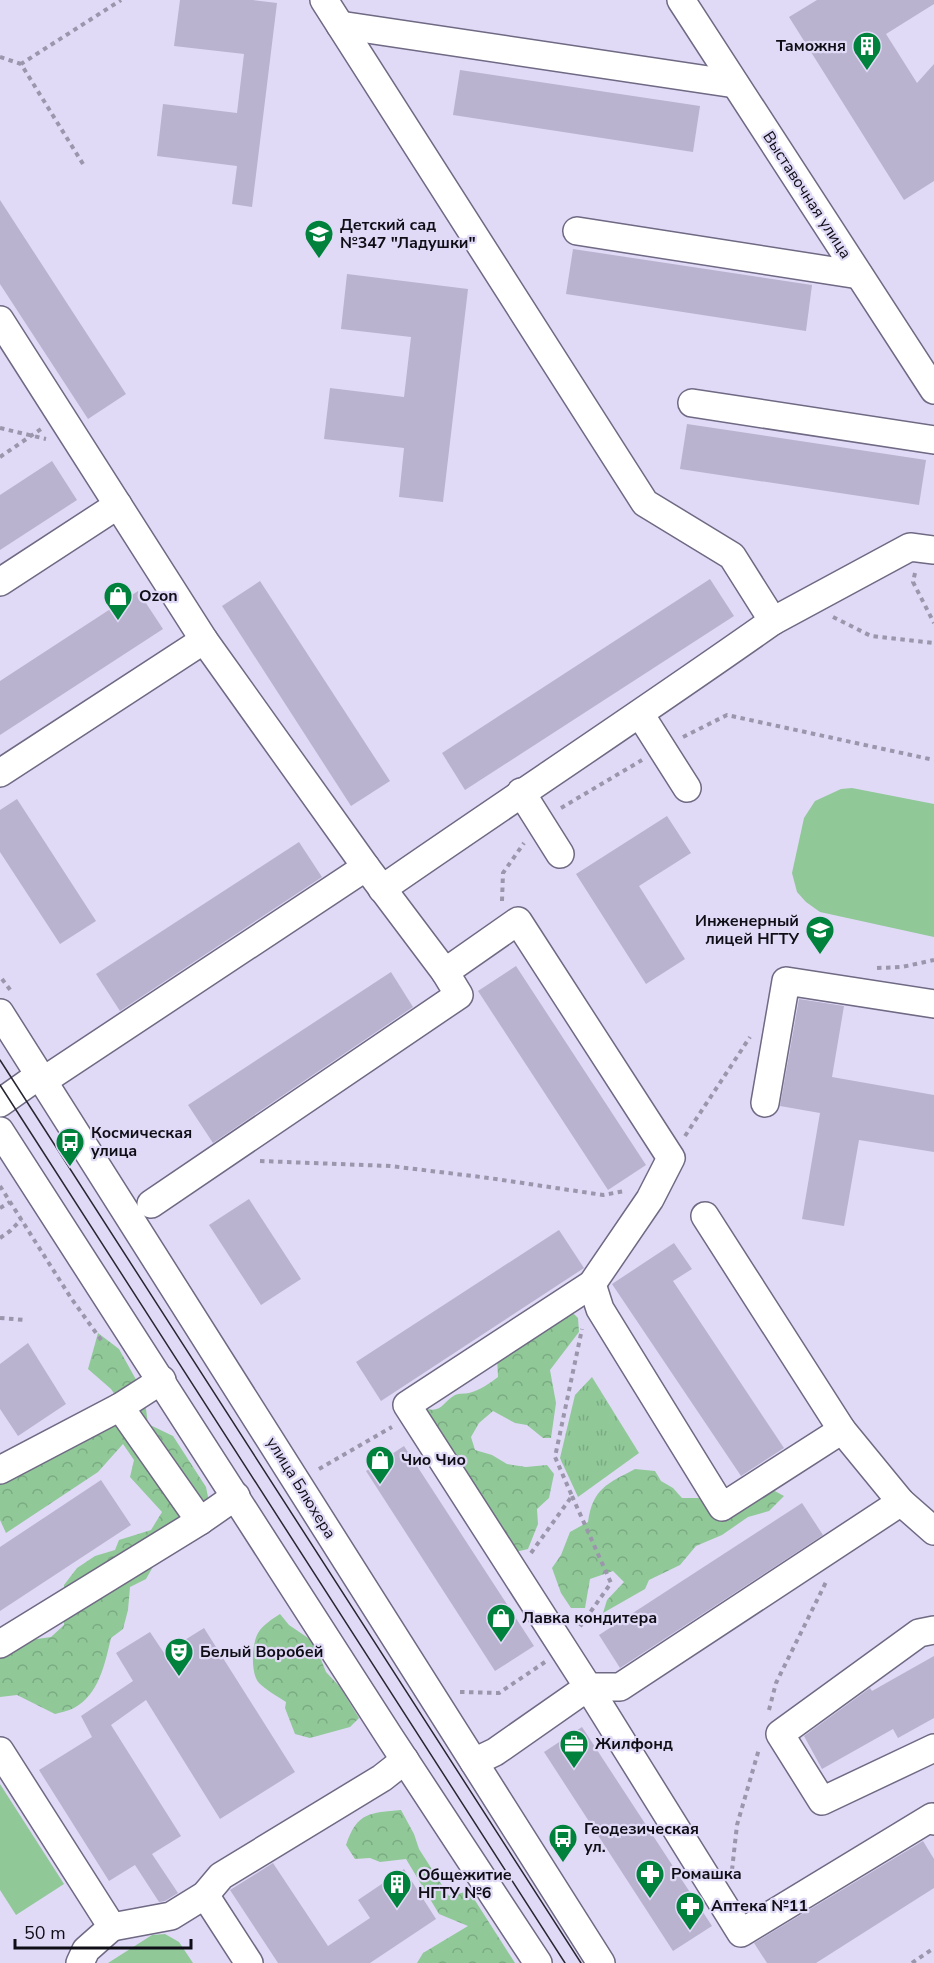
<svg xmlns="http://www.w3.org/2000/svg" width="934" height="1963" viewBox="0 0 934 1963" font-family="'Nunito Sans',sans-serif">
<style>
.forest{fill:url(#forest-crowns)}
.park{fill:url(#park-tufts)}
.pitch{fill:#90c898}
.building{fill:#b9b3cf}
.lines{fill:none;stroke-linecap:round;stroke-linejoin:round}
.minor-casing{stroke:#6f6983;stroke-width:30}
.path{stroke:#9b96ac;stroke-width:4;stroke-dasharray:4.5 4.5;stroke-linecap:butt}
.minor{stroke:#fff;stroke-width:27}
.tram{stroke:#292632;stroke-width:1.5}
.labels{text-anchor:middle;dominant-baseline:central;stroke-width:4.5;stroke-linejoin:round;paint-order:stroke}
.poi-label{font-size:16px;font-weight:bold;fill:#0f0d16;stroke:#e0daf7;text-anchor:start}
.street-label{font-size:16px;fill:#0f0d16;stroke:#e0daf7}
</style>
<defs>
<pattern id="forest-crowns" width="20" height="18" patternUnits="userSpaceOnUse" patternTransform="scale(1.5)"><rect width="20" height="18" fill="#90c898"/><path d="M2 6a3 3 0 1 1 6 0M12 15a3 3 0 1 1 6 0" fill="none" stroke="#7bab82"/></pattern>
<pattern id="park-tufts" width="24" height="20" patternUnits="userSpaceOnUse" patternTransform="scale(1.5)"><rect width="24" height="20" fill="#90c898"/><path d="M3 7l-1-3M5 7V3M7 7l1-3M15 17l-1-3M17 17v-4M19 17l1-3" fill="none" stroke="#7bab82"/></pattern>
</defs>
<rect width="100%" height="100%" fill="#e0daf7"/>
<g class="forest">
<path d="M571,1311L578,1318L579,1332L550,1370L556,1403L551,1438H543L527,1425L515,1423L493,1411L479,1423L471,1437L475,1450L492,1455L507,1464L526,1467L547,1465L554,1474L549,1498L537,1509L538,1524L528,1549L511,1553L480,1505L473,1481L457,1469L422,1408C443,1414 441,1403 455,1395C459,1393 465,1394 469,1393C480,1390 489,1384 498,1377L497,1357Z"/>
<path d="M98,1333L119,1349L144,1394L148,1424L173,1436L206,1487L212,1517L158,1558L146,1579L130,1587L128,1610L123,1629L111,1638C105,1663 99,1695 74,1708C68,1711 61,1712 55,1714L17,1695L0,1697V1657L30,1640L51,1637L64,1625V1585L77,1568L95,1556L115,1550L119,1540L151,1530L162,1512L130,1477L134,1460L123,1444L98,1472L6,1533L0,1520V1465L120,1402L111,1389L88,1369Z"/>
<path d="M635,1469L655,1471L661,1481L673,1488L682,1498H703L771,1489L784,1496L769,1511L748,1517L722,1535L696,1546L680,1565L649,1580L645,1589L603,1613L607,1600L624,1582L613,1571L590,1579L585,1608H571L561,1593L552,1568L561,1555L570,1532L588,1522C593,1488 607,1484 635,1469Z"/>
<path d="M280,1614L289,1625L314,1642L326,1672L340,1687L359,1718L350,1727L310,1738L295,1734L285,1708L286,1702C277,1696 266,1690 259,1683C250,1673 252,1643 258,1633C263,1625 272,1619 280,1614Z"/>
<path d="M401,1810L414,1834L419,1849L449,1896L469,1891L515,1963H417L423,1953L468,1926L439,1914L406,1859L380,1862L370,1858L355,1859L346,1845C357,1812 370,1813 401,1810Z"/>
</g>
<path class="park" d="M592,1377L639,1453L578,1497L560,1458L575,1395Z"/>
<g class="pitch">
<path d="M852,788L934,804V937L820,912L806,902L797,892L792,873L804,818L815,801L841,789Z"/>
<path d="M0,1784L64,1884L16,1915L0,1890Z"/>
<path d="M165,1934L179,1942L193,1963H108L152,1935Z"/>
</g>
<g class="building">
<path d="M180,0H253L277,3L252,207L232,204L237,166L157,156L163,104L237,113L244,54L174,46Z"/>
<path d="M817,0H934V4L886,34L917,83L934,64V181L904,200L789,17Z"/>
<path d="M460,70L700,106L693,152L453,115Z"/>
<path d="M0,200L126,394L88,419L0,284Z"/>
<path d="M573,249L812,285L806,331L566,294Z"/>
<path d="M347,274L468,289L443,502L399,497L404,448L324,439L330,388L404,397L411,337L341,329Z"/>
<path d="M687,424L926,460L919,505L680,469Z"/>
<path d="M52,461L77,500L0,550V495Z"/>
<path d="M710,579L734,616L465,790L442,753Z"/>
<path d="M260,581L390,781L351,806L222,606Z"/>
<path d="M138,591L163,629L0,735V681Z"/>
<path d="M17,799L96,921L60,944L0,852V810Z"/>
<path d="M667,816L691,853L639,886L685,959L646,984L576,874Z"/>
<path d="M299,842L322,877L120,1011L96,974Z"/>
<path d="M516,966L646,1165L608,1190L478,991Z"/>
<path d="M391,972L413,1007L213,1143L188,1105Z"/>
<path d="M799,999L844,1006L832,1077L934,1095V1152L859,1140L844,1226L802,1219L820,1113L780,1106Z"/>
<path d="M249,1199L301,1279L261,1305L209,1225Z"/>
<path d="M559,1230L584,1268L381,1401L356,1362Z"/>
<path d="M674,1243L692,1269L673,1281L784,1448L741,1476L612,1284Z"/>
<path d="M28,1343L66,1404L18,1436L0,1409V1364Z"/>
<path d="M404,1446L534,1646L495,1671L366,1471Z"/>
<path d="M101,1480L131,1525L0,1611V1547Z"/>
<path d="M802,1503L823,1535L620,1668L599,1635Z"/>
<path d="M204,1628L295,1772L220,1819L146,1700L111,1725L181,1836L152,1854L178,1893L165,1901L159,1902L135,1865L109,1881L39,1770L92,1737L81,1716L133,1681L116,1653L150,1632L164,1653Z"/>
<path d="M934,1656V1718L898,1738L893,1729L822,1769L804,1736L870,1688L872,1691Z"/>
<path d="M582,1727L712,1926L673,1951L544,1752Z"/>
<path d="M923,1841L934,1859V1888L816,1963H767L754,1943Z"/>
<path d="M273,1863L328,1946L370,1918L358,1900L404,1869L436,1919L370,1963H278L230,1890Z"/>
</g>
<g class="lines">
<g class="minor-casing">
<g id="minor">
<path d="M324,0L645,503L732,556L773,621L910,547L934,550"/>
<path d="M681,0L934,390"/>
<path d="M340,25L735,84"/>
<path d="M577,231L859,275"/>
<path d="M0,320L204,640L366,867L445,972L518,921L671,1158L650,1199L592,1284L407,1405L588,1687L495,1752L474,1762"/>
<path d="M692,403L934,440"/>
<path d="M0,582L118,505"/>
<path d="M640,714L687,788"/>
<path d="M0,773L204,640"/>
<path d="M521,792L560,854"/>
<path d="M382,889C512,799 644,712 773,621"/>
<path d="M0,1013L601,1963"/>
<path d="M43,1081L366,867"/>
<path d="M0,1103L38,1076"/>
<path d="M765,1103L786,981L934,1004"/>
<path d="M0,1131L389,1736L538,1963"/>
<path d="M151,1204L459,995L445,972"/>
<path d="M705,1216L842,1430L901,1502L934,1531"/>
<path d="M592,1284L600,1309L722,1507L842,1430"/>
<path d="M120,1407L200,1521"/>
<path d="M0,1470L120,1407L162,1380"/>
<path d="M934,1630L919,1633L780,1734L822,1801L934,1748"/>
<path d="M0,1644L200,1521L236,1496"/>
<path d="M588,1687L741,1933L932,1817L934,1821"/>
<path d="M588,1687H620L901,1502"/>
<path d="M0,1751L112,1927L171,1916L205,1895L221,1876L382,1778L405,1760"/>
<path d="M205,1895L249,1963"/>
<path d="M80,1963L86,1950L112,1927"/>
</g>
</g>
<g class="path">
<path d="M0,57L21,64"/>
<path d="M83,164L21,64L121,0"/>
<path d="M0,428L46,439"/>
<path d="M0,457L41,429"/>
<path d="M915,573L913,582L934,623"/>
<path d="M833,617L871,636L934,643"/>
<path d="M683,737L727,715L934,760"/>
<path d="M561,808L642,760"/>
<path d="M502,901L503,873L524,843"/>
<path d="M877,968L902,967L934,960"/>
<path d="M2,979L11,991"/>
<path d="M685,1136L750,1037"/>
<path d="M260,1161L390,1166L489,1178L603,1195L625,1191"/>
<path d="M0,1186L71,1298L104,1344"/>
<path d="M0,1208L10,1202"/>
<path d="M0,1238L10,1231L21,1220"/>
<path d="M0,1318L25,1320"/>
<path d="M319,1469L392,1427"/>
<path d="M572,1496L611,1583L579,1628"/>
<path d="M531,1553L572,1496L555,1457L582,1329"/>
<path d="M460,1692L499,1693L545,1662"/>
<path d="M769,1710L776,1683L827,1580"/>
<path d="M732,1870L737,1825L759,1749"/>
<path d="M912,1963L934,1948"/>
</g>
<use href="#minor" class="minor"/>
<g class="tram">
<path d="M0,1060L581,1963"/>
<path d="M0,1085L565,1963"/>
</g>
</g>
<defs>
<g id="building-pin" transform="scale(1.5)"><path d="M0 17L-7.5 6A9.5 9.5 0 1 1 7.5 6Z" fill="#00823c" stroke="#e0daf7"/><path d="M-4-6H4V6H1V3H-1V6H-4ZM-2.5-4.3h1.7v1.8h-1.7ZM.8-4.3h1.7v1.8H.8ZM-2.5-1h1.7V.8h-1.7ZM.8-1h1.7V.8H.8Z" fill="#fff"/></g>
<g id="school-pin" transform="scale(1.5)"><path d="M0 17L-7.5 6A9.5 9.5 0 1 1 7.5 6Z" fill="#00823c" stroke="#e0daf7"/><path d="M0-5L7-2L0 1L-7-2ZM-4 1L0 2.5L4 1V4Q0 6-4 4Z" fill="#fff"/></g>
<g id="shop-pin" transform="scale(1.5)"><path d="M0 17L-7.5 6A9.5 9.5 0 1 1 7.5 6Z" fill="#00823c" stroke="#e0daf7"/><path d="M-5-2.5h2.3a2.7 3.5 0 0 1 5.4 0H5L5.5 6h-11ZM-1.5-2.5h3a1.5 2.3 0 0 0-3 0Z" fill="#fff"/></g>
<g id="bus-pin" transform="scale(1.5)"><path d="M0 17L-7.5 6A9.5 9.5 0 1 1 7.5 6Z" fill="#00823c" stroke="#e0daf7"/><path d="M-5-6H5V4H4V6H2V4H-2V6H-4V4H-5ZM-3.5-4V0h7V-4ZM-3.5 1.2v1.5H-2V1.2ZM2 1.2v1.5H3.5V1.2Z" fill="#fff"/></g>
<g id="theatre-pin" transform="scale(1.5)"><path d="M0 17L-7.5 6A9.5 9.5 0 1 1 7.5 6Z" fill="#00823c" stroke="#e0daf7"/><path d="M-5-5.5Q0-4 5-5.5V0Q5 5 0 6Q-5 5-5 0ZM-3.3-2.5H-1v1.5H-3.3ZM1-2.5H3.3v1.5H1ZM-2.8 1Q0 5.5 2.8 1Z" fill="#fff"/></g>
<g id="office-pin" transform="scale(1.5)"><path d="M0 17L-7.5 6A9.5 9.5 0 1 1 7.5 6Z" fill="#00823c" stroke="#e0daf7"/><path d="M-6-3h4V-5.5h4V-3h4V5H-6ZM-1-4.5V-3h2v-1.5ZM-6 0V1H6V0Z" fill="#fff"/></g>
<g id="pharmacy-pin" transform="scale(1.5)"><path d="M0 17L-7.5 6A9.5 9.5 0 1 1 7.5 6Z" fill="#00823c" stroke="#e0daf7"/><path d="M-2-6h4v4h4v4h-4v4h-4v-4h-4v-4h4Z" fill="#fff"/></g>
</defs>
<g fill-rule="evenodd">
<use href="#building-pin" x="867" y="46"/>
<use href="#school-pin" x="319" y="234"/>
<use href="#shop-pin" x="118" y="596"/>
<use href="#school-pin" x="820" y="930"/>
<use href="#bus-pin" x="70" y="1142"/>
<use href="#shop-pin" x="380" y="1460"/>
<use href="#shop-pin" x="501" y="1618"/>
<use href="#theatre-pin" x="179" y="1652"/>
<use href="#office-pin" x="574" y="1744"/>
<use href="#bus-pin" x="563" y="1838"/>
<use href="#pharmacy-pin" x="650" y="1874"/>
<use href="#building-pin" x="397" y="1884"/>
<use href="#pharmacy-pin" x="690" y="1906"/>
</g>
<g class="labels">
<g class="poi-label">
<text x="846" y="46" text-anchor="end">Таможня</text>
<text x="340" y="225">Детский сад<tspan x="340" dy="18">№347 "Ладушки"</tspan></text>
<text x="139" y="596">Ozon</text>
<text x="799" y="921" text-anchor="end">Инженерный<tspan x="799" dy="18">лицей НГТУ</tspan></text>
<text x="91" y="1133">Космическая<tspan x="91" dy="18">улица</tspan></text>
<text x="401" y="1460">Чио Чио</text>
<text x="522" y="1618">Лавка кондитера</text>
<text x="200" y="1652">Белый Воробей</text>
<text x="595" y="1744">Жилфонд</text>
<text x="584" y="1829">Геодезическая<tspan x="584" dy="18">ул.</tspan></text>
<text x="671" y="1874">Ромашка</text>
<text x="418" y="1875">Общежитие<tspan x="418" dy="18">НГТУ №6</tspan></text>
<text x="711" y="1906">Аптека №11</text>
</g>
<g class="street-label">
<text transform="translate(807 195) rotate(57)">Выставочная улица</text>
<text transform="translate(301 1488) rotate(58)">улица Блюхера</text>
</g>
</g>
<path d="M15 1939v9h176v-9" fill="none" stroke="#0f0d16" stroke-width="3"/>
<text x="24" y="1939" font-size="18" fill="#0f0d16" stroke="#e0daf7" stroke-width="4.5" paint-order="stroke">50 m</text>
</svg>
